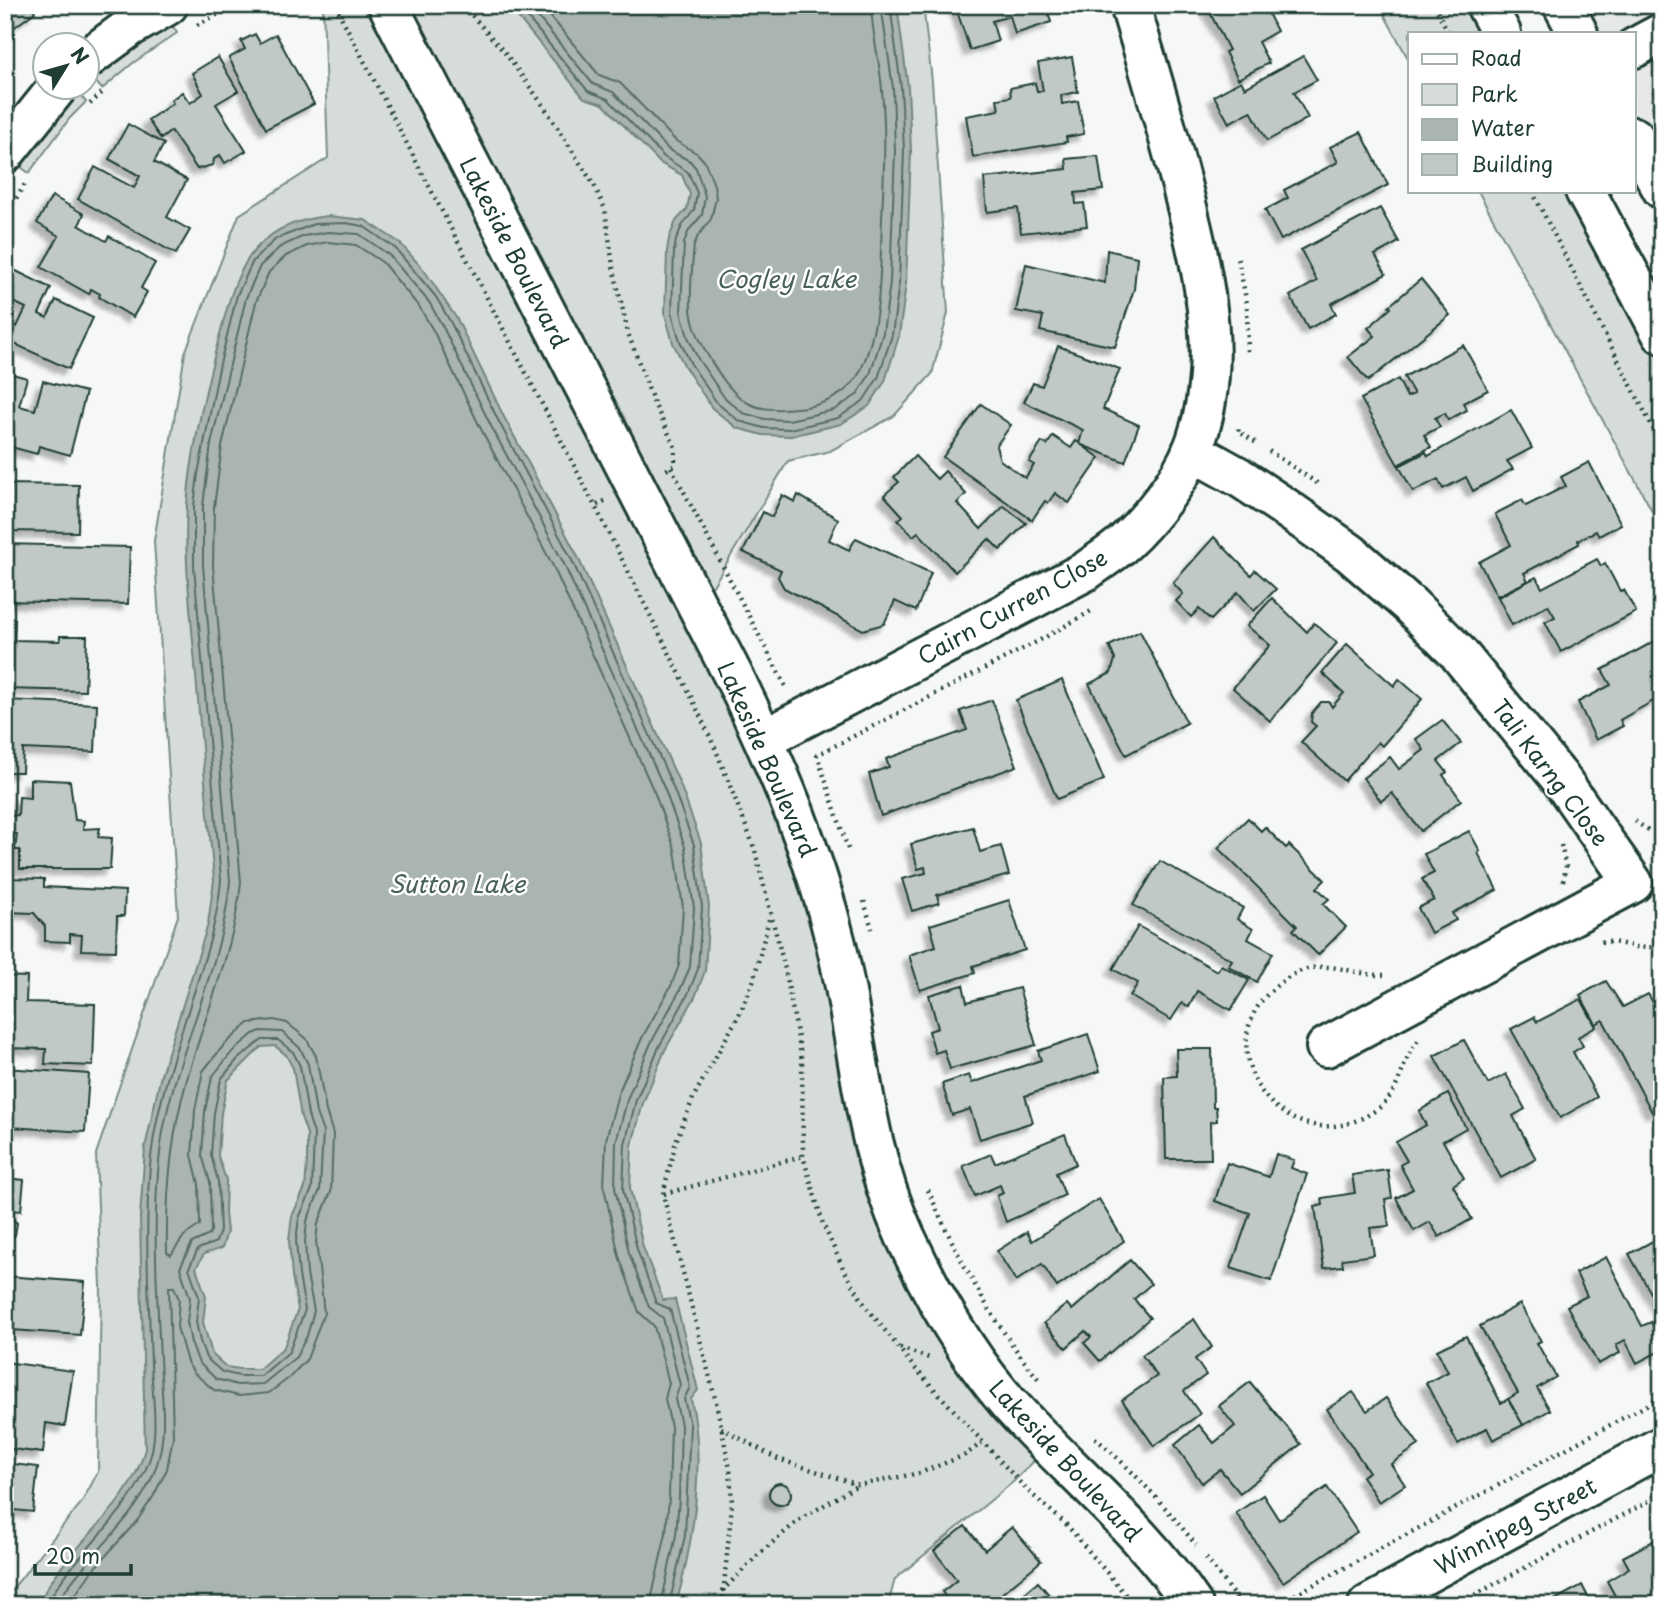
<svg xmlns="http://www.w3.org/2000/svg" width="1667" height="1610" viewBox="0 0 1667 1610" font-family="'Playpen Sans',sans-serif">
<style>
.built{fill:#e6e9e8}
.green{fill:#d6dcdb;stroke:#7a8c88;stroke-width:2}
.water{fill:#aab5b1;stroke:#72857f;stroke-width:2;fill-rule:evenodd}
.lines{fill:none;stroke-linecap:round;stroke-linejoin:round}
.shore{stroke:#576d66;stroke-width:2}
.building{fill:#c0c9c6;stroke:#1f3d34;stroke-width:2;filter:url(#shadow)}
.minor-casing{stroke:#1f3d34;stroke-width:44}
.major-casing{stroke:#1f3d34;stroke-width:44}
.path{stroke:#1f3d34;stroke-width:4.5;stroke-dasharray:2 5;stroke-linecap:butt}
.minor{stroke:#fff;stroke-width:38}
.major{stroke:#fff;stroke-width:38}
.labels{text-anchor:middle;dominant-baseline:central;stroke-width:5;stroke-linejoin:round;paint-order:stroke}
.street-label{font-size:23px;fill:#1f3d34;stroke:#fff}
.water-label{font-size:24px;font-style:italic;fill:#49615a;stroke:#fff}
</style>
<defs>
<filter id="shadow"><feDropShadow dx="-6" dy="6" stdDeviation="2" flood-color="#0004"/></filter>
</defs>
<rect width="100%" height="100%" fill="#f6f7f7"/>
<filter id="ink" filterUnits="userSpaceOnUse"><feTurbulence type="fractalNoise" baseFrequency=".0143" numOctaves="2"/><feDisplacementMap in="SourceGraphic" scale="14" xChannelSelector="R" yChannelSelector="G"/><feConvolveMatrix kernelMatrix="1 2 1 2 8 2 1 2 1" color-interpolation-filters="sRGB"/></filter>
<g filter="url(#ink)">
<path class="built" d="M1563,5H1662V189L1634,137V33H1578Z"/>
<g class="green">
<path d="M323,5H923L932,81L948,313L932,374L894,416L830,451L788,461L699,609L764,739L890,1200L1049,1446L1013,1482L895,1579L888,1605H5V1598L82,1502L98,1472L101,1286L96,1154L178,916L154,541L185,353L239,215L328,158Z"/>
<path d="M1379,5H1486L1501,33H1410V62Z"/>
<path d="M171,23L177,33L133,63L102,89L94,80L126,53Z"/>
<path d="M79,94L86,102L70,118L29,173L21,167L41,137Z"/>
<path d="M1478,191H1585L1662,334V529Z"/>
</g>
<g class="water">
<path d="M508,5H897L908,87L911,151L906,284L899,336L885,381L869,406L841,424L791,436L763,435L737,428L712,408L685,367L673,343L665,314L667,251L669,238L676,221L687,209L690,194L682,175L660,163L603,104L584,98Z"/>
<path d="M328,216L365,220L400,243L424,270L457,319L504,417L577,555L680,784L701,843L709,907L705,971L695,997L665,1050L643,1103L632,1145L630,1188L643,1247L663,1300L675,1299L698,1390L691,1399C706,1462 693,1543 676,1605H38C64,1546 129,1512 145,1449L140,1217L145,1148L161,1075L208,924L214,880C207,804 200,729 194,653C190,604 184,555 187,505C191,453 203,400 216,349C234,281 244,224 328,216ZM275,1046L286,1055L293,1068L301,1117L307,1134V1161L305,1188L292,1216L289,1240L292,1276L298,1309L284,1347L259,1369H240L226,1367L212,1354L203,1322L206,1296L196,1268L204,1254L222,1248L227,1232L225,1213L226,1180L218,1156L221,1113L228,1080L261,1047Z"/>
</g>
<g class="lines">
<g class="shore">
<path d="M517,5L588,91L608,99L664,157L688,172L697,193L694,210L682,226L676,240L674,251L672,313L680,341L691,364L717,403L739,421L764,428L790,429L838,418L863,401L878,378L892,335L899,283L904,151L901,87L890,5"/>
<path d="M528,5L593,84L613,92L669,150L690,161L696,168L705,196L702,215L689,230L684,243L681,312L688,337L698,359L724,397L743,413L765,419L789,420L834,410L857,395L870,374L883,333L890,283L895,151L893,88L881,5"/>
<path d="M541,5L599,75L620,83L676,141L698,154L705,162L714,185L716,198L711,219L698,236L694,245C692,266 690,289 691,309C693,336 724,390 748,403C764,412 788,409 806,407C829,403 850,392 861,370C882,323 880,268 882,218C884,175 886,132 882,90C880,62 872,34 871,5"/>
<path d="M261,1031L282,1032L300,1048L308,1064L316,1113L323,1132L320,1190L307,1221L305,1241L307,1274L314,1311L307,1336L296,1357L263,1384L237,1385L216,1379L199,1363L191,1343L187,1322L190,1298L180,1268L192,1243L209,1235L211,1231L210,1182L202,1155L205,1111L212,1077L232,1052L253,1034Z"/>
<path d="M262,1040H278L293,1052L300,1066L308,1115L314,1134L312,1189L299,1218L296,1241L299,1275L305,1310L289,1352L261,1376H239L222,1372L206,1358L200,1341L196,1322L199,1297L189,1268L198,1249L216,1242L220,1231L218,1181L211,1155L214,1113L221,1079L238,1059Z"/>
<path d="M46,1605C74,1553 127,1518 148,1464C160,1434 152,1395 151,1364C149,1302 145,1240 149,1178C153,1111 177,1047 197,983C208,949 218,916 221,880L194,566V506L198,474L219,368L237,295L253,261L264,250L276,239L314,224L346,223L363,226L395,248L436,297L451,323L498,420L571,558L673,787L694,845L702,907L698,969L688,994L659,1047L636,1100L625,1144L623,1190L637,1249L656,1303L670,1309L690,1387L684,1399L690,1425L685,1536L669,1605"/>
<path d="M56,1605C84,1556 141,1518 157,1464C168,1431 161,1392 160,1358C157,1290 152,1220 160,1152C171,1059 222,974 230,881L203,566V506L211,444L246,298L260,266L280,247L304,236L328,232L359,234L389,255L429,302L443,327L490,424L563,562L665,790L685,847L694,908L690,967L680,990L651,1043L628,1097L616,1142L615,1188L629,1253L649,1307L663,1318L680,1385L675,1399L681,1425L679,1498L676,1535L661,1605"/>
<path d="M68,1605L92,1571L137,1521L153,1497L167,1469L173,1436L169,1287H174L179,1299L177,1327L187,1362L194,1373L214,1390L239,1396L269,1393L289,1378L307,1359L324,1313L316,1241L318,1224L331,1192L333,1134L326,1111L316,1056L306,1038L287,1023L274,1020L249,1023L224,1045L203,1071L195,1110L192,1155L199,1184L200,1225L184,1236L171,1255L167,1252C166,1194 170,1139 186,1083C204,1016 234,952 241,882L213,566L214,507L222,446L256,302L269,272L286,256L307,246L328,242L356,245L382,262L420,308L434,332L481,429L553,566L655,794L675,850L683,908L679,965L671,986L642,1038L618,1094L606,1140L604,1187L619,1256L639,1312L654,1326L669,1383L665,1399L671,1427L669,1497L666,1533L650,1605"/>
</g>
</g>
<g class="building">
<path d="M5,5H31L35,12L5,34Z"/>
<path d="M955,5H1046L1051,22L1015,34L1010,16L992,21L998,41L970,50Z"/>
<path d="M1206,5H1282L1268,13L1277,31L1258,42L1269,63L1238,79L1225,52L1229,50Z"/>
<path d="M255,34L260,43L276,34L314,104L266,129L229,58L245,49L241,41Z"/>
<path d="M1303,56L1317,80L1294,92L1308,118L1267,141L1251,111L1229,123L1214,96L1241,81L1245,88Z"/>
<path d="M218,57L238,91L216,104L246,151L225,163L220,155L214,159L213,165L197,169L171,131L161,139L148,120L173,103L171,100L182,92L190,103L203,94L192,73Z"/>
<path d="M1072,57L1078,92L1061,95L1062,104L1078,101L1084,134L1066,137L1067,142L973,157L966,116L999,110L997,99L1011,97L1010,88L1035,83L1037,91H1043L1038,63Z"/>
<path d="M128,124L164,144L154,162L187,180L167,217L190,230L176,254L78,199L95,167L134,188L140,176L109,159Z"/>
<path d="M1361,132L1388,185L1281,240L1265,210L1288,198L1284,190L1338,162L1330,147Z"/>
<path d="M1098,156L1103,190L1075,193L1076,204L1084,203L1087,226L1021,233L1018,208L987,212L984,178L1067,169L1066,159Z"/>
<path d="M52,196L84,214L79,225L106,241L109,236L155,263L141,288L147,292L133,317L99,297L100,294L91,289L89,294L41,267L59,236L37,223Z"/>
<path d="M1380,208L1399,242L1375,255L1386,274L1331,304L1336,314L1308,329L1290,296L1317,281L1301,250Z"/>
<path d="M1107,250L1137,257L1134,289L1115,347L1040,331L1043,316L1016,311L1026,264L1105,283Z"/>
<path d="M14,270L51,288L39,314L47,318L56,300L93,318L69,369L6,340L13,325L17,327L26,308L5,298V288Z"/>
<path d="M1421,279L1450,315L1368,381L1348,357L1375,336L1368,328L1391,308L1389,306Z"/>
<path d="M1463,345L1488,390L1463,403L1467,410L1448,420L1445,413L1435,418L1440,427L1424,435L1431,447L1398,465L1361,399L1398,379L1407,397L1414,394L1404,377Z"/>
<path d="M1058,346L1120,369L1103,409L1139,425L1125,462L1079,444L1083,430L1024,402L1033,383L1042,386Z"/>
<path d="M5,372L27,378L19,406L35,410L43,381L86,392L70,455L39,446L37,454L11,447L8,461H5Z"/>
<path d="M981,404L1011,425L996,446L1000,460L1025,478L1034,465L1029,462L1042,442L1047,445L1053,436L1071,448L1076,441L1100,458L1069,503L1055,493L1048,503L1045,501L1032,520L943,457Z"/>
<path d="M1511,410L1532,448L1507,461L1513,469L1473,491L1466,477L1443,489L1438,479L1413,492L1399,466L1426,452L1428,456Z"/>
<path d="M915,456L937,479L945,471L966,494L957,503L981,529L1004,506L1026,523L1000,550L989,539L955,572L918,532L913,536L898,520L903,516L884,495L899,482L894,477Z"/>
<path d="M1589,462L1621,524L1599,536L1596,531L1578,540L1579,544L1524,573L1528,581L1497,596L1479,562L1511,545L1495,514L1522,500L1526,506L1566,486L1561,477Z"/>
<path d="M5,484L79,485L78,532L5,531Z"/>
<path d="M782,495L795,502L798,495L838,519L829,540L849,550L856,538L931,573L916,611L895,601L884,624L863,630L784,588L778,577L781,570L743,552L763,512L772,517Z"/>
<path d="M1214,537L1251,575L1255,570L1276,589L1254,611L1238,592L1211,620L1199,609L1191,617L1176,601L1183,594L1173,583Z"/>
<path d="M5,544L130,547L128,604L5,601Z"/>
<path d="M1597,559L1601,566L1605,563L1620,591L1624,590L1636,612L1561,652L1545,622L1555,617L1548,605L1512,625L1498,597L1536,577L1542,588Z"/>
<path d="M1272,598L1307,632L1314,623L1337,643L1270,721L1233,688L1270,645L1247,626Z"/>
<path d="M5,618L15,619L14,640L60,641V636H87L85,691L5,689Z"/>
<path d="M1140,631L1187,723L1126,755L1089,684L1111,673L1115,659L1109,646Z"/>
<path d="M1662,637V696L1620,720L1623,726L1596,740L1578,702L1611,685L1602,670Z"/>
<path d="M1347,644L1394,686L1399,679L1422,699L1382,746L1378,742L1344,781L1301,742L1316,726L1311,722L1312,713L1321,702H1329L1332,707L1344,693L1322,673Z"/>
<path d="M1062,680L1104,780L1057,799L1016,700Z"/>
<path d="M5,700L97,704L95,752L23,749L22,772H5Z"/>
<path d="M992,700L1017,766L881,816L869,774L889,767L886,759L967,730L960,711Z"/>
<path d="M1442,720L1461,743L1438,761L1447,772L1443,775L1461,800L1421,831L1392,793L1381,801L1363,778L1390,757L1399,769L1424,750L1416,739Z"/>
<path d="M30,779L70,781L75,820L84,821L83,829L100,828L98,837L112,838L110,869H20V850H15L17,834L10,833V816L18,815L19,797L30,798Z"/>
<path d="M1248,818L1261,831L1265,827L1286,848L1289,845L1325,880L1317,888L1329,899L1323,904L1346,927L1318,955L1293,930L1297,926L1218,848Z"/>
<path d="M973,827L980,852L1001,846L1009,875L937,895L939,903L912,911L902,879L926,873L925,867L918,869L911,844Z"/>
<path d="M1469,831L1480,851L1478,853L1497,890L1452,913L1456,920L1431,933L1418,908L1434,900L1422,879L1434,873L1424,854Z"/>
<path d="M1160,861L1243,908L1237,919L1253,929L1248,939L1273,953L1257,982L1228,966L1232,960L1133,905Z"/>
<path d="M5,878L44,879V887L125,891L124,916H117L116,951L81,950L82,935L70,934V942L45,941V926L34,913L5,912Z"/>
<path d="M1009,900L1025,950L973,966L975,973L920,990L909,955L936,946L930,925Z"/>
<path d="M1138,926L1217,971L1221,965L1249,980L1231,1010L1197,991L1189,1007L1182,1003L1171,1020L1130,996L1138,983L1113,969Z"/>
<path d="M5,976L27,977L26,1002L95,1004L93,1066L45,1064L46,1049L5,1048Z"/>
<path d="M1606,981L1623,1007L1648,994L1656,1007L1662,1005V1106L1652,1112L1603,1020L1596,1024L1580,995Z"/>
<path d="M963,985L967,1002L1019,988L1036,1045L950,1069L944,1050L935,1053L929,1031L938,1028L929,995Z"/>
<path d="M1581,999L1596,1027L1578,1037L1583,1046L1573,1052L1597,1097L1560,1118L1511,1029L1534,1017L1537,1022Z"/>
<path d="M1088,1034L1100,1071L1025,1096L1033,1122L980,1139L970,1109L952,1115L942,1084L969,1075L972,1083L1041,1060L1038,1051Z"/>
<path d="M1464,1040L1488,1084L1506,1074L1525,1109L1513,1116L1536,1159L1501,1178L1434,1056Z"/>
<path d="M1176,1049H1212L1213,1107H1216L1217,1121L1210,1122L1211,1159H1166L1164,1077L1177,1076Z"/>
<path d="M5,1068L89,1074L85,1132L11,1127L10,1150H5Z"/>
<path d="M1448,1094L1466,1128L1443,1141L1464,1178L1453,1185L1472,1219L1439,1237L1430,1222L1414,1231L1396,1198L1413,1189L1400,1165L1407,1161L1396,1142L1426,1125L1419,1111Z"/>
<path d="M1065,1134L1076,1164L1056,1173L1065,1195L1006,1222L997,1196L1003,1193L1000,1185L975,1196L963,1166L991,1154L995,1163Z"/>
<path d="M1276,1154L1294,1160L1291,1168L1307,1174L1271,1281L1231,1268L1250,1213L1215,1201L1227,1163L1269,1177Z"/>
<path d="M1388,1170L1392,1198L1385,1199L1389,1226L1370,1228L1374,1255L1342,1259L1343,1266L1324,1268L1315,1207L1323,1205L1322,1198L1355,1193L1352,1175Z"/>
<path d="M5,1178L24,1180L21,1211L11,1210L10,1217L17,1223L15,1235L7,1242Z"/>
<path d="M1099,1199L1124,1241L1057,1287L1042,1264L1016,1281L997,1251L1027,1232L1032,1241Z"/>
<path d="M1662,1236V1313L1629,1254Z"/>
<path d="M1606,1257L1642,1326L1651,1322L1662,1343V1350L1637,1363L1625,1340L1616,1345L1620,1353L1598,1364L1567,1306L1587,1296L1576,1273Z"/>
<path d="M1130,1260L1151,1284L1134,1299L1150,1318L1100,1361L1084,1343L1091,1337L1085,1331L1066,1348L1044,1323L1067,1304L1072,1310Z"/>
<path d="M5,1276L85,1282L80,1335L13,1330L14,1319L5,1318Z"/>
<path d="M1520,1304L1541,1341L1537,1343L1556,1377L1537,1388L1550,1410L1523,1425L1508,1399L1518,1393L1480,1326Z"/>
<path d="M1194,1319L1212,1347L1195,1359L1206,1375L1184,1391L1200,1414L1154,1446L1122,1400L1157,1376L1142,1355Z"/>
<path d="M1466,1336L1501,1403L1508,1399L1523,1425L1493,1440L1487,1428L1458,1444L1426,1383L1448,1372L1437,1350Z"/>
<path d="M5,1362L73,1371L65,1426L46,1423L43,1453L5,1448Z"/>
<path d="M1250,1382L1301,1444L1240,1493L1220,1469L1202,1483L1175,1445L1199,1425L1214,1443L1235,1426L1219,1406Z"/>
<path d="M1353,1392L1367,1411L1386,1398L1419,1445L1391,1464L1405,1485L1379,1502L1362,1476L1369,1472L1327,1409Z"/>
<path d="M5,1463L38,1467L33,1512L5,1509Z"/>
<circle cx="780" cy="1494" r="11"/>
<path d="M1327,1487L1357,1532L1283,1582L1236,1513L1263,1495L1279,1520Z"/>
<path d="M965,1526L985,1550L1012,1527L1041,1561L988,1605H952L942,1592L957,1580L934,1551Z"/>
<path d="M1655,1540L1662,1552V1605H1643L1639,1598L1627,1605H1620L1607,1581L1629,1568L1623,1557Z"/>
<path d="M1038,1582L1058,1605H1011Z"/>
<path d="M1582,1585L1592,1605H1550L1549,1603Z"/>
</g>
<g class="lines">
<g class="minor-casing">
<g id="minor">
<path d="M388,5L737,683C778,768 814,852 836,944C860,1044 861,1140 905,1236C935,1301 972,1366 1022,1418C1079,1479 1146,1534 1193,1605"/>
<path d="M1634,48L1662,33"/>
<path d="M88,58L130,27L168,5"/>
<path d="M5,153L57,88"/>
<path d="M1192,451L1239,477L1283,506L1350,553L1410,605L1458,653L1560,778L1633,883L1326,1047"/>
<path d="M764,739L1086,571C1098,562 1113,553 1124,543C1149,520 1180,481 1193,449C1225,367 1205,281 1185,199C1169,134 1149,70 1130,5"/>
<path d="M1368,1605L1662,1446"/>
</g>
</g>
<g class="major-casing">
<g id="major">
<path d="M1486,5L1501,33"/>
<path d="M1563,5L1578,33"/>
<path d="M1634,137L1662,189"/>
<path d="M1585,191L1662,334"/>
</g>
</g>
<g class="path">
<path d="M335,5L595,506"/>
<path d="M463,5L505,53L543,105L594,185L605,209L613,266L628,333L653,401L675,447V465L666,470"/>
<path d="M1434,5L1449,33"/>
<path d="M197,25L236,5"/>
<path d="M90,104L104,91"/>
<path d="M1654,107L1652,102L1656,84"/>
<path d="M1532,191L1662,446"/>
<path d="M5,216L27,181"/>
<path d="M1238,259L1247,304L1248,354"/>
<path d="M1239,429L1238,431L1258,444"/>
<path d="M1269,451L1320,485"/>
<path d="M671,467L786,687"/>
<path d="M605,501L595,506L689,692L716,750L754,847L785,969L802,1060L803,1156L823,1224L843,1268L865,1305L913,1366L1027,1490L1066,1524L1134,1605"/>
<path d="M1635,821L1646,829L1662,836"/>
<path d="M1561,845L1566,867L1563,881"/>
<path d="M848,849L817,755L1042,639L1093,610"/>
<path d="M864,901L872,929"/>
<path d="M1601,942C1624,940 1637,953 1662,945"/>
<path d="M1384,975C1359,976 1336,963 1311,968C1297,971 1284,979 1274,988C1199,1053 1291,1172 1379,1108C1402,1091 1401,1059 1419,1040"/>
<path d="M928,1190C958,1258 993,1324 1040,1381"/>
<path d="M664,1194L803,1156"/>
<path d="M900,1348L932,1359"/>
<path d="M721,1428L778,1459L859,1485L920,1473L965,1455L982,1443"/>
<path d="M1095,1438C1133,1470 1165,1506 1196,1545"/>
<path d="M1206,1558L1241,1605"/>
<path d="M722,1591L759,1554L799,1520L858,1485"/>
<path d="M722,1605L732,1504L730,1469L716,1402L663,1194L676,1141L694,1096L741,1011L753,982L770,915"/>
<path d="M1276,1605L1662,1397"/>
<path d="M1456,1605L1662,1494"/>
</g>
<use href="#minor" class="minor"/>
<use href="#major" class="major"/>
</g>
</g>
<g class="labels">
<g class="street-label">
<text transform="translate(515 252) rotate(63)">Lakeside Boulevard</text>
<text transform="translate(1012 606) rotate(-29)">Cairn Curren Close</text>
<text transform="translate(768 759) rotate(66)">Lakeside Boulevard</text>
<text transform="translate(1551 772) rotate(53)">Tali Karng Close</text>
<text transform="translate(1066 1460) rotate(47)">Lakeside Boulevard</text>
<text transform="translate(1515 1525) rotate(-28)">Winnipeg Street</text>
</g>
<g class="water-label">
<text x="786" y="278">Cogley Lake</text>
<text x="457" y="883">Sutton Lake</text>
</g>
</g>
<rect width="1667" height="1610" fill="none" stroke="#fff" stroke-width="28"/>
<rect x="14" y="14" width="1639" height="1582" fill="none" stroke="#1f3d34" stroke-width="2.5" filter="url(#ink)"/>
<rect x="1408" y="32" width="228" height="161" fill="#ffffff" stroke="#a5b1ae" stroke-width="2"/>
<rect x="1422" y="54" width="35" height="10" fill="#ffffff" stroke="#a5b1ae" stroke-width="2"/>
<text x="1471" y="66" font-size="21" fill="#1f3d34">Road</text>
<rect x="1422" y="84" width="35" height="21" fill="#d6dcdb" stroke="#a5b1ae" stroke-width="2"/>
<text x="1471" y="102" font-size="21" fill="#1f3d34">Park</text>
<rect x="1422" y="119" width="35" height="21" fill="#aab5b1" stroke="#a5b1ae" stroke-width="2"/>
<text x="1471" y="136" font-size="21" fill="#1f3d34">Water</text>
<rect x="1422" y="154" width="35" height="21" fill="#c0c9c6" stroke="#a5b1ae" stroke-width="2"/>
<text x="1471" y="172" font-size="21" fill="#1f3d34">Building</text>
<g transform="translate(66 66) rotate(53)"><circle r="33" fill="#ffffff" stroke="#a5b1ae" stroke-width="2"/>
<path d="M0-5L12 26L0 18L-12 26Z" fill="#1f3d34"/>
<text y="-10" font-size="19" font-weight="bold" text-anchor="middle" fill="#1f3d34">N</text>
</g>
<path d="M35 1564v10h96v-10" fill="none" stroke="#1f3d34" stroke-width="3.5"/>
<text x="46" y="1564" font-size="21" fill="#1f3d34" stroke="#ffffff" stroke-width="5" paint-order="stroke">20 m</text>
</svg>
